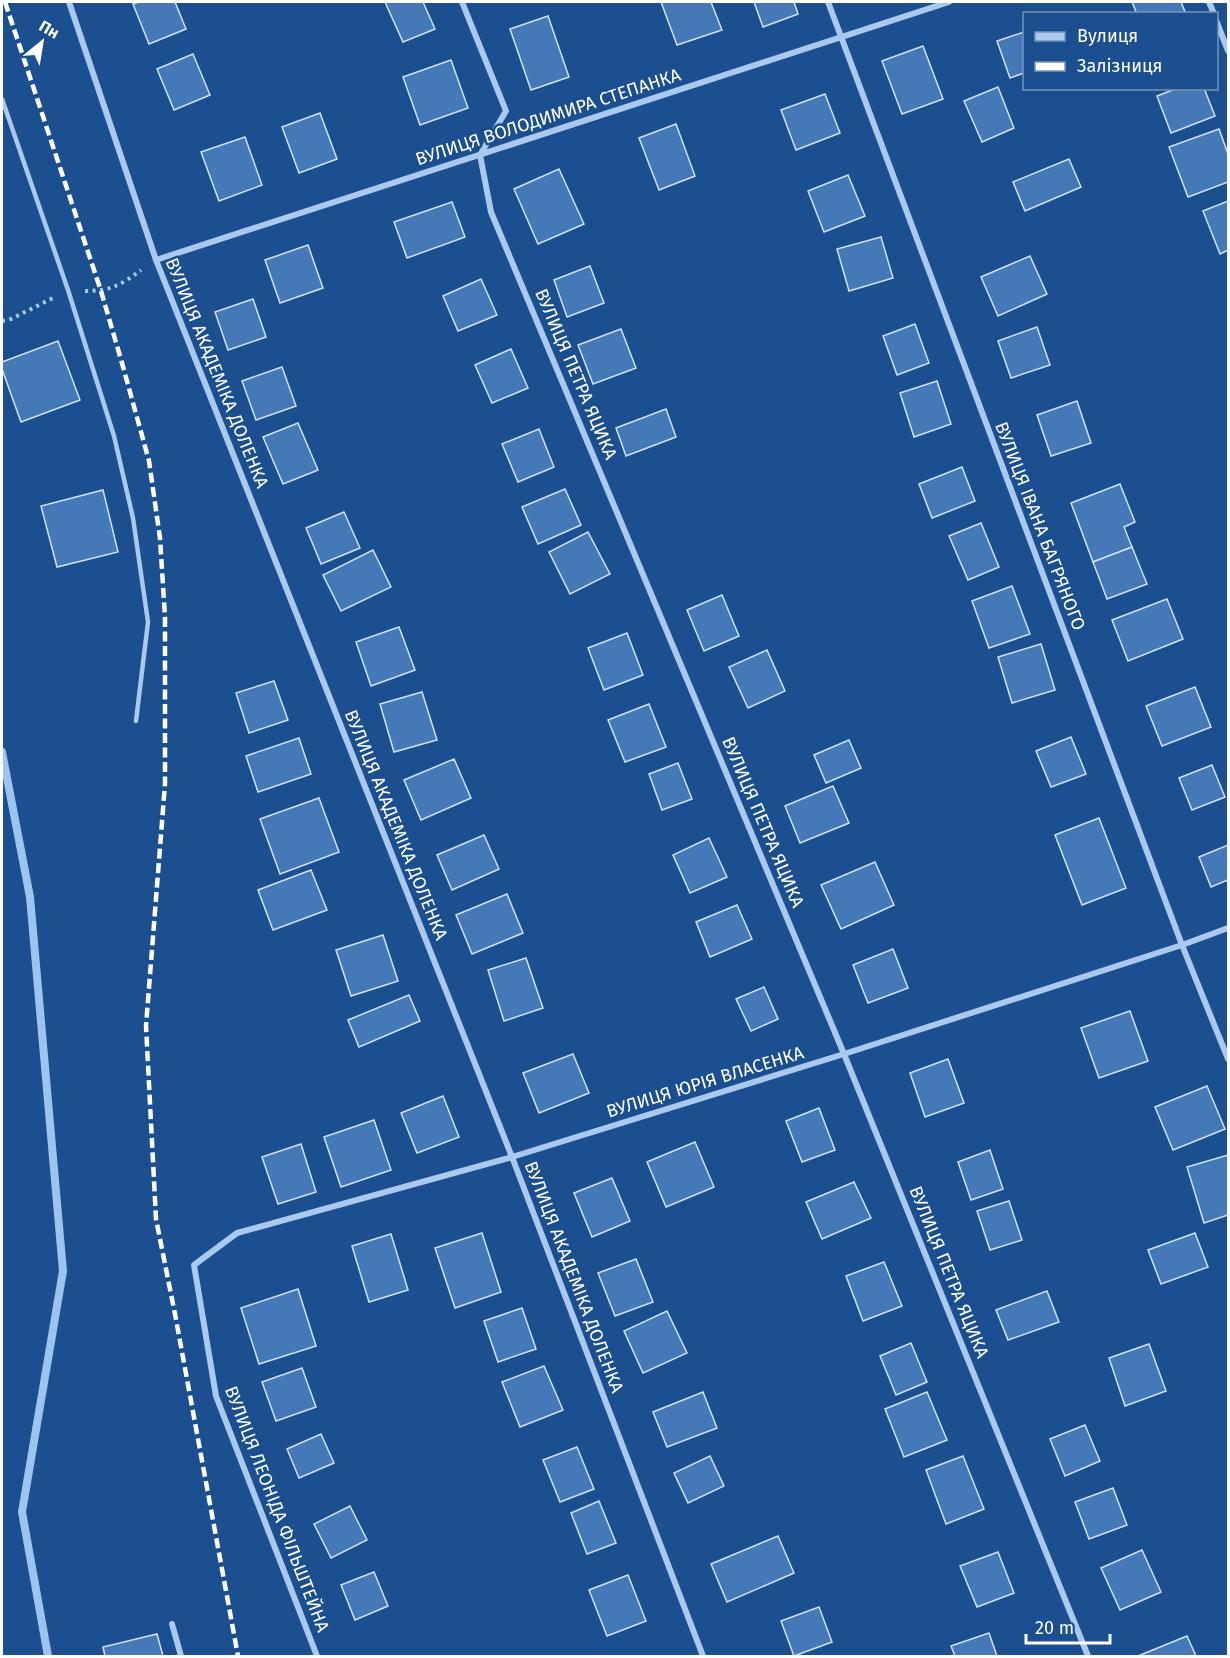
<svg xmlns="http://www.w3.org/2000/svg" width="1230" height="1658" viewBox="0 0 1230 1658" font-family="'Fira Sans',sans-serif">
<style>
.lines{fill:none;stroke-linecap:round;stroke-linejoin:round}
.stream{stroke:#9cc4f0;stroke-width:8}
.building{fill:#4478b7;stroke:#cfe3fa;stroke-width:1.5}
.path{stroke:#a9c9ee;stroke-width:4;stroke-dasharray:3 4.5;stroke-linecap:butt}
.lane{stroke:#a9c9ee;stroke-width:4.5}
.street{stroke:#a9c9ee;stroke-width:6}
.rail{stroke:#fff;stroke-width:4.5;stroke-dasharray:10 4.5;stroke-linecap:butt}
.labels{text-anchor:middle;dominant-baseline:central;stroke-width:5;stroke-linejoin:round;paint-order:stroke}
.street-label{font-size:18px;fill:#fff;stroke:#1b4f8f}
</style>
<rect width="100%" height="100%" fill="#1b4f8f"/>
<g class="lines">
<path class="stream" d="M2,752L30,897L63,1271L22,1512L48,1656"/>
</g>
<g class="building">
<path d="M139,2H175L186,29L149,44L133,4Z"/>
<path d="M385,2H423L435,29L403,42Z"/>
<path d="M661,2H711L722,30L677,45Z"/>
<path d="M754,2H794L798,14L763,27Z"/>
<path d="M1132,2H1181L1186,14H1137Z"/>
<path d="M548,16L569,77L531,90L510,29Z"/>
<path d="M1024,32V73L1010,78L997,41Z"/>
<path d="M923,46L943,99L902,114L882,61Z"/>
<path d="M193,54L210,95L174,110L157,69Z"/>
<path d="M451,60L468,108L420,125L403,77Z"/>
<path d="M998,87L1014,128L982,142L964,101Z"/>
<path d="M1178,88H1204L1215,116L1171,133L1157,96Z"/>
<path d="M825,94L840,133L796,150L781,110Z"/>
<path d="M320,113L337,159L299,173L282,127Z"/>
<path d="M676,124L695,176L659,190L639,138Z"/>
<path d="M1219,129L1228,154V182L1188,197L1169,147Z"/>
<path d="M245,137L262,185L219,201L201,152Z"/>
<path d="M1069,159L1081,187L1025,211L1013,182Z"/>
<path d="M559,169L584,224L538,244L514,189Z"/>
<path d="M848,175L865,216L824,232L808,191Z"/>
<path d="M1228,201V250L1220,254L1203,211Z"/>
<path d="M452,202L465,237L407,258L394,222Z"/>
<path d="M881,237L893,278L849,291L837,249Z"/>
<path d="M308,245L323,288L280,303L265,260Z"/>
<path d="M1030,256L1047,294L998,316L981,277Z"/>
<path d="M590,266L604,303L567,317L554,280Z"/>
<path d="M481,279L497,315L458,331L443,296Z"/>
<path d="M253,299L266,337L228,350L215,312Z"/>
<path d="M915,324L929,363L897,375L883,336Z"/>
<path d="M1037,327L1050,365L1011,378L998,341Z"/>
<path d="M621,329L636,368L593,384L578,345Z"/>
<path d="M58,341L80,400L21,422L2,369V362Z"/>
<path d="M511,349L528,388L492,403L475,365Z"/>
<path d="M282,367L296,406L256,420L242,381Z"/>
<path d="M937,381L951,424L914,437L900,393Z"/>
<path d="M1077,401L1091,443L1051,456L1037,415Z"/>
<path d="M666,409L676,437L626,456L616,428Z"/>
<path d="M298,423L318,470L283,484L263,437Z"/>
<path d="M539,429L554,467L518,482L502,444Z"/>
<path d="M962,467L975,501L932,518L919,484Z"/>
<path d="M1120,484L1135,522L1124,527L1132,547L1093,562L1071,503Z"/>
<path d="M565,489L581,525L538,544L522,507Z"/>
<path d="M103,490L118,552L57,567L41,506Z"/>
<path d="M344,512L360,548L321,564L306,528Z"/>
<path d="M981,523L999,567L968,580L949,536Z"/>
<path d="M588,532L610,574L570,594L549,552Z"/>
<path d="M1132,547L1147,584L1107,599L1093,562Z"/>
<path d="M373,550L391,587L341,611L323,575Z"/>
<path d="M1012,586L1030,634L989,648L972,601Z"/>
<path d="M722,595L739,636L704,651L687,610Z"/>
<path d="M1167,599L1183,639L1128,661L1112,620Z"/>
<path d="M399,627L415,670L371,686L356,642Z"/>
<path d="M627,633L643,675L604,690L588,648Z"/>
<path d="M1041,644L1055,690L1012,703L998,657Z"/>
<path d="M767,650L785,691L748,708L729,667Z"/>
<path d="M274,681L288,720L249,733L236,693Z"/>
<path d="M1195,687L1211,727L1162,746L1146,706Z"/>
<path d="M422,692L437,740L394,752L380,704Z"/>
<path d="M649,704L666,747L625,762L608,720Z"/>
<path d="M1071,737L1086,774L1051,787L1036,751Z"/>
<path d="M299,738L311,774L258,792L246,756Z"/>
<path d="M849,740L861,768L826,783L814,755Z"/>
<path d="M454,759L471,798L421,820L404,780Z"/>
<path d="M678,763L692,799L662,810L649,774Z"/>
<path d="M1212,765L1225,797L1192,810L1179,778Z"/>
<path d="M833,786L849,823L800,843L785,806Z"/>
<path d="M319,798L339,852L280,874L260,819Z"/>
<path d="M1099,818L1126,888L1082,905L1055,835Z"/>
<path d="M484,835L499,869L452,890L437,855Z"/>
<path d="M709,838L727,877L690,893L673,855Z"/>
<path d="M1228,845V880L1211,887L1199,857Z"/>
<path d="M875,862L894,905L841,929L821,885Z"/>
<path d="M311,870L327,910L273,930L258,890Z"/>
<path d="M507,894L523,933L472,954L456,915Z"/>
<path d="M737,905L752,939L710,957L696,922Z"/>
<path d="M383,935L398,981L351,996L336,950Z"/>
<path d="M893,949L908,988L868,1003L853,965Z"/>
<path d="M526,958L543,1008L504,1021L488,970Z"/>
<path d="M764,987L778,1019L751,1031L736,999Z"/>
<path d="M409,995L420,1021L359,1047L348,1020Z"/>
<path d="M1130,1011L1148,1061L1099,1078L1081,1028Z"/>
<path d="M573,1054L589,1093L539,1113L523,1073Z"/>
<path d="M948,1059L964,1103L925,1117L910,1073Z"/>
<path d="M1207,1086L1225,1129L1173,1150L1155,1107Z"/>
<path d="M443,1096L459,1137L417,1153L401,1113Z"/>
<path d="M819,1108L835,1150L802,1162L786,1121Z"/>
<path d="M374,1120L391,1170L341,1187L324,1137Z"/>
<path d="M695,1142L714,1187L666,1207L647,1162Z"/>
<path d="M301,1144L316,1192L278,1204L262,1157Z"/>
<path d="M990,1150L1003,1189L971,1200L958,1162Z"/>
<path d="M1228,1155V1215L1204,1223L1187,1167Z"/>
<path d="M612,1178L630,1221L592,1237L574,1193Z"/>
<path d="M854,1182L871,1218L822,1239L806,1202Z"/>
<path d="M1009,1201L1022,1240L990,1250L977,1211Z"/>
<path d="M482,1233L501,1292L455,1308L435,1248Z"/>
<path d="M1195,1233L1208,1267L1161,1284L1148,1250Z"/>
<path d="M391,1234L408,1290L369,1302L352,1246Z"/>
<path d="M636,1259L653,1302L615,1316L598,1273Z"/>
<path d="M884,1262L902,1306L863,1321L846,1276Z"/>
<path d="M298,1289L316,1346L259,1364L241,1308Z"/>
<path d="M1047,1291L1059,1322L1008,1340L996,1310Z"/>
<path d="M522,1308L536,1349L498,1362L484,1321Z"/>
<path d="M667,1311L687,1353L643,1373L624,1331Z"/>
<path d="M911,1343L927,1382L896,1395L880,1356Z"/>
<path d="M1149,1344L1166,1391L1125,1406L1109,1358Z"/>
<path d="M544,1366L563,1410L520,1427L502,1382Z"/>
<path d="M302,1368L316,1407L276,1421L262,1382Z"/>
<path d="M703,1392L717,1428L667,1447L653,1412Z"/>
<path d="M927,1392L947,1440L904,1457L885,1409Z"/>
<path d="M1085,1425L1100,1461L1065,1476L1050,1439Z"/>
<path d="M321,1434L334,1463L299,1478L287,1449Z"/>
<path d="M577,1447L594,1489L560,1502L543,1460Z"/>
<path d="M710,1456L724,1486L688,1503L674,1473Z"/>
<path d="M963,1456L984,1509L946,1524L926,1470Z"/>
<path d="M1113,1488L1127,1525L1089,1539L1075,1502Z"/>
<path d="M599,1501L616,1543L587,1554L571,1513Z"/>
<path d="M350,1506L367,1540L331,1558L314,1524Z"/>
<path d="M778,1536L794,1573L727,1602L711,1564Z"/>
<path d="M1142,1550L1161,1592L1120,1610L1101,1568Z"/>
<path d="M998,1552L1014,1593L977,1607L960,1566Z"/>
<path d="M374,1572L388,1606L355,1620L341,1585Z"/>
<path d="M628,1575L646,1621L607,1636L589,1590Z"/>
<path d="M819,1607L832,1642L794,1656L781,1621Z"/>
<path d="M989,1633L997,1656H955L951,1646Z"/>
<path d="M157,1634L163,1656H105L103,1647Z"/>
<path d="M1187,1636L1196,1656H1138Z"/>
</g>
<g class="lines">
<g class="path">
<path d="M85,291C111,291 121,285 141,270"/>
<path d="M2,321L11,319L55,297"/>
</g>
<path class="lane" d="M2,99L68,290L114,436L133,518L148,622L136,721"/>
<g class="street">
<path d="M69,2L156,260L512,1157L703,1656"/>
<path d="M462,2L506,111L480,155L491,212L844,1054L1088,1656"/>
<path d="M828,2L1182,945L1228,1059"/>
<path d="M1209,2L1214,14"/>
<path d="M1216,20L1228,51"/>
<path d="M156,260L949,2"/>
<path d="M172,1624L181,1656"/>
<path d="M317,1656L216,1396L194,1265L237,1233L512,1157L844,1054L1182,945L1228,928"/>
</g>
<path class="rail" d="M5,2L101,291L122,363L149,461L160,538L165,617V784L146,1026L156,1219L175,1314L238,1656"/>
</g>
<g class="labels">
<g class="street-label">
<text transform="translate(548 117) rotate(-18)">ВУЛИЦЯ ВОЛОДИМИРА СТЕПАНКА</text>
<text transform="translate(217 373) rotate(68)">ВУЛИЦЯ АКАДЕМІКА ДОЛЕНКА</text>
<text transform="translate(576 374) rotate(67)">ВУЛИЦЯ ПЕТРА ЯЦИКА</text>
<text transform="translate(1040 526) rotate(69)">ВУЛИЦЯ ІВАНА БАГРЯНОГО</text>
<text transform="translate(763 822) rotate(67)">ВУЛИЦЯ ПЕТРА ЯЦИКА</text>
<text transform="translate(396 825) rotate(68)">ВУЛИЦЯ АКАДЕМІКА ДОЛЕНКА</text>
<text transform="translate(705 1082) rotate(-17)">ВУЛИЦЯ ЮРІЯ ВЛАСЕНКА</text>
<text transform="translate(949 1272) rotate(68)">ВУЛИЦЯ ПЕТРА ЯЦИКА</text>
<text transform="translate(574 1277) rotate(69)">ВУЛИЦЯ АКАДЕМІКА ДОЛЕНКА</text>
<text transform="translate(277 1509) rotate(69)">ВУЛИЦЯ ЛЕОНІДА ФІЛЬШТЕЙНА</text>
</g>
</g>
<rect width="1230" height="1658" fill="none" stroke="#ffffff" stroke-width="6"/>
<rect x="1023" y="12" width="195" height="78" fill="#1b4f8f" stroke="#7695bc" stroke-width="1.5"/>
<rect x="1035" y="32" width="30" height="9" fill="#a9c9ee" stroke="#7695bc" stroke-width="1.5"/>
<text x="1077" y="42" font-size="18" fill="#ffffff">Вулиця</text>
<rect x="1035" y="62" width="30" height="9" fill="#ffffff" stroke="#7695bc" stroke-width="1.5"/>
<text x="1077" y="72" font-size="18" fill="#ffffff">Залізниця</text>
<g transform="translate(42 42) rotate(30)" stroke="#1b4f8f" stroke-width="4.5" paint-order="stroke">
<path d="M0-4.5L10 22L0 15L-10 22Z" fill="#ffffff"/>
<text y="-9" font-size="16" font-weight="bold" text-anchor="middle" fill="#ffffff">Пн</text>
</g>
<path d="M1026 1634v9h84v-9" fill="none" stroke="#ffffff" stroke-width="3"/>
<text x="1035" y="1634" font-size="18" fill="#ffffff" stroke="#1b4f8f" stroke-width="4.5" paint-order="stroke">20 m</text>
</svg>
